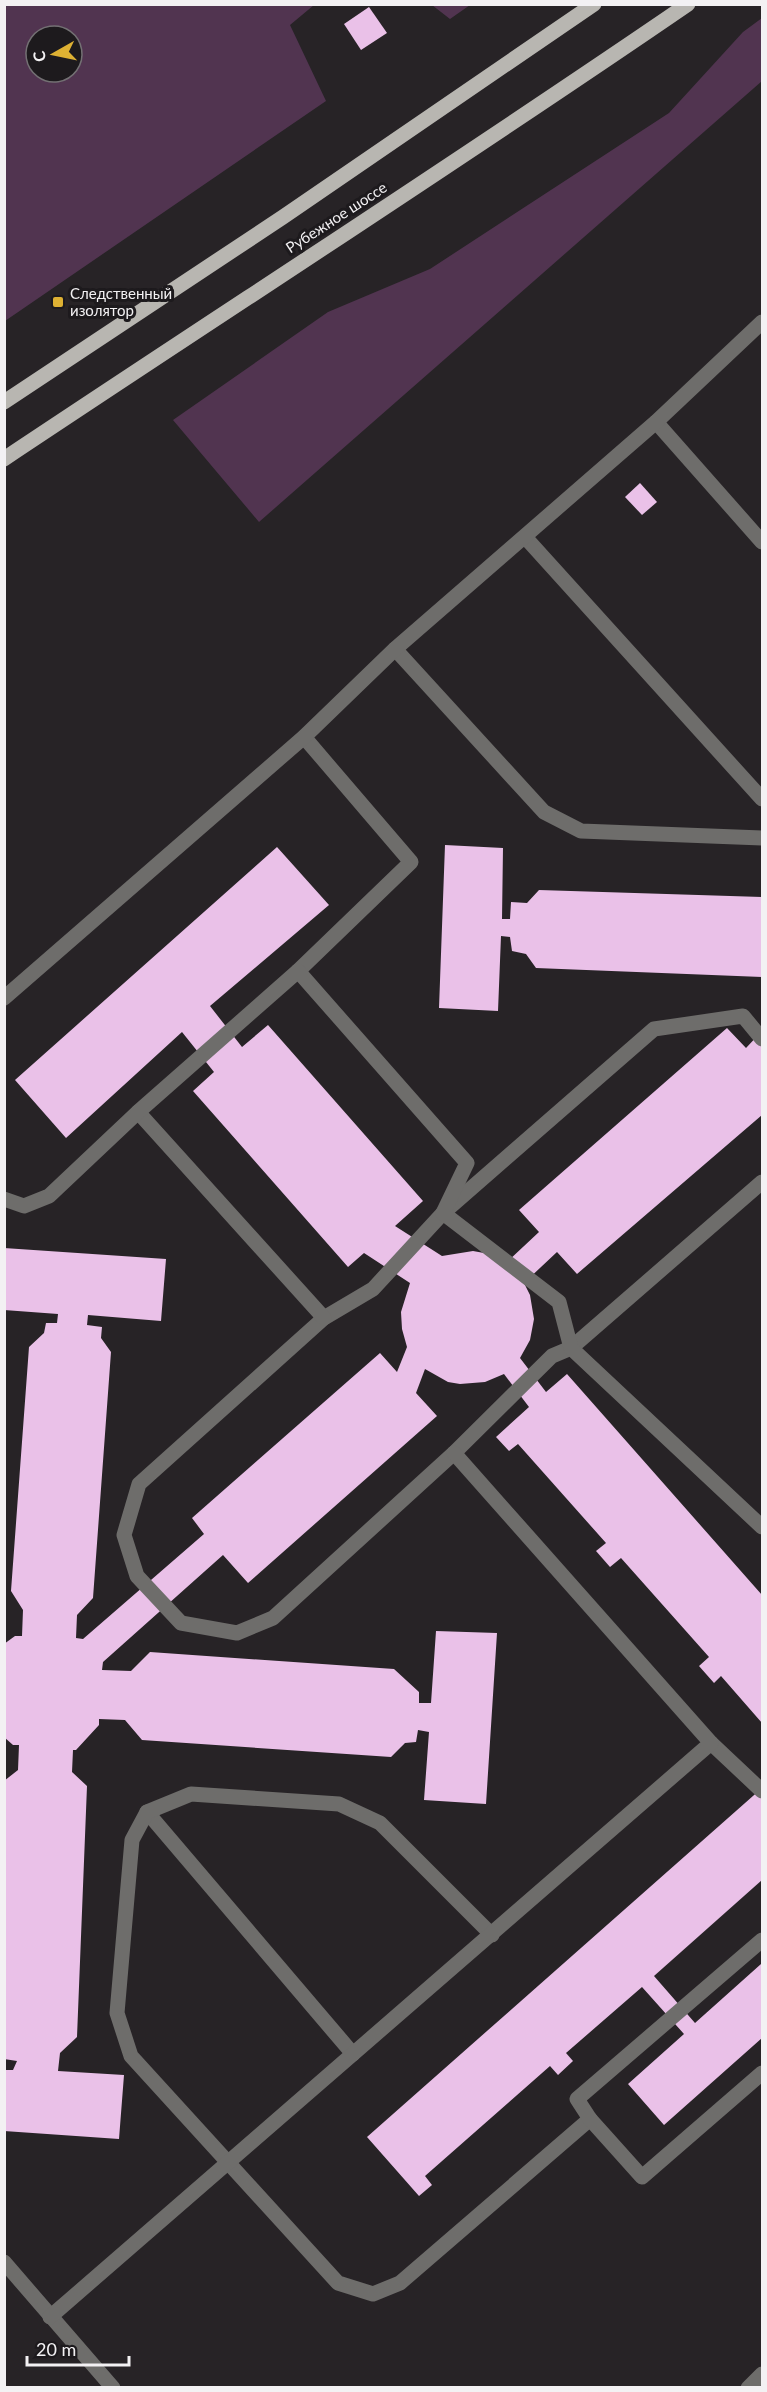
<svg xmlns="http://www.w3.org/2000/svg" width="767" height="2392" viewBox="0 0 767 2392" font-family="Lato,sans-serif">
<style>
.green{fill:#513450;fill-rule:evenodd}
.building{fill:#eac1e8}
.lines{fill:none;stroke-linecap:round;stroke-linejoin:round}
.minor{stroke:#6e6d6b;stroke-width:15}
.major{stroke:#b8b6b1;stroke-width:15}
.poi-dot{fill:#deb133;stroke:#1d1a1d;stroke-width:2}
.labels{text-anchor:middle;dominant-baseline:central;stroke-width:6;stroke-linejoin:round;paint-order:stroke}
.street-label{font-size:15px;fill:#f3f1f3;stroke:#1d1a1d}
.poi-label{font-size:15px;fill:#f3f1f3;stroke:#1d1a1d;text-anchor:start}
</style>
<rect width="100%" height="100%" fill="#272326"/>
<g class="green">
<path d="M5,4L314,5L290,25L326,101L5,321ZM36,36H72V72H36Z"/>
<path d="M432,5V4L470,5L450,19Z"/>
<path d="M762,18V81L259,522L173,420L328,312L430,269L669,113L743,32Z"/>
</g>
<g class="building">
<path d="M369,7L387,33L361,50L344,24Z"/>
<path d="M640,483L657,502L642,515L625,497Z"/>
<path d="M445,845L503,848L502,919H510L511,902L527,903L539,890L762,897V977L536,968L526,954L512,951L510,937L501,936L498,1011L439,1008Z"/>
<path d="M277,847L329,905L210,1006L242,1047L268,1025L423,1201L395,1226L442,1256L473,1251L484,1253L506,1263L539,1232L519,1210L727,1028L746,1048L762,1031V1115L577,1274L557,1252L524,1283L530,1295L534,1319L530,1340L520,1358L546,1392L567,1374L762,1595V1723L721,1676L714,1683L699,1666L709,1657L621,1558L610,1567L596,1551L606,1543L518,1444L509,1451L496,1437L529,1407L504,1374L485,1382L460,1384L448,1382L425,1369L416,1393L437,1416L248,1583L223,1555L103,1662L102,1670L131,1671L150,1652L394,1669L419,1692V1703H431L436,1631L497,1633L486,1804L424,1800L429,1732L418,1730L416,1742L405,1743L391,1757L142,1740L125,1720L99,1719V1725L76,1750H73L72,1772L87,1786L77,2037L60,2053L58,2071L124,2075L119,2139L4,2131V2070H13L17,2061L4,2059V1781L18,1770L19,1745H13L4,1737V1644L15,1636H22L23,1610L11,1591L29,1347L44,1333L46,1323H57L58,1314L4,1310V1248L166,1259L161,1321L88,1315L87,1325L102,1327L101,1338L111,1352L93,1598L77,1615L76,1638L83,1639L204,1534L192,1518L380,1353L397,1372L407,1347L402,1329L401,1312L410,1283L364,1253L348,1267L193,1091L214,1072L182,1032L66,1138L15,1080Z"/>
<path d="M762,1788V1880L654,1976L695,2023L761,1964L762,2038L664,2125L628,2084L684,2034L642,1987L566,2053L573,2061L558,2075L550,2066L425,2176L432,2185L419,2196L367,2137Z"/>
</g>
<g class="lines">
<g class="minor">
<path d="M656,422L762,542"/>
<path d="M525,537L762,799"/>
<path d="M395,649L544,812L581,831L762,838"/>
<path d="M298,971L411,862L304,737"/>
<path d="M4,998L304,737L395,649L656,422L762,322"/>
<path d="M762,1039L743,1016L654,1029L443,1213L373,1289L324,1318L139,1484L124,1535L137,1576L181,1623L237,1633L273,1618L454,1453L552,1356L571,1348L762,1182"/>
<path d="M138,1112L324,1318"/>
<path d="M4,1199L24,1206L49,1196L138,1112L298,971L467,1163L443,1213L559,1302L571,1348L762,1527"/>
<path d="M711,1743L762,1791"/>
<path d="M147,1812L353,2054"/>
<path d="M492,1935L380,1823L339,1804L191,1794L147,1812L132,1840L117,2013L131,2056L338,2283L373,2294L400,2283L590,2119"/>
<path d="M762,1940L577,2099L590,2119L642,2177L762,2073"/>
<path d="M4,2262L113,2388"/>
<path d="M50,2317L711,1743L454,1453"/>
<path d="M748,2388L762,2374"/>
</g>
<g class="major">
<path d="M4,402L283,217L594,4"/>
<path d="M4,459C232,307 462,159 688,4"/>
</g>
</g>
<rect class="poi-dot" x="52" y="296" width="12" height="12" rx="3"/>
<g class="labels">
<g class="street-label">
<text transform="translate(336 217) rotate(-33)">Рубежное шоссе</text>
</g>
<g class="poi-label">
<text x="70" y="293">Следственный<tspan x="70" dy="17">изолятор</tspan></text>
</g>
</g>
<rect width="767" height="2392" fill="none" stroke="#f3f1f3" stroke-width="12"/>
<g transform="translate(54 54) rotate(261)"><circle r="28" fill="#1d1a1d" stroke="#737073" stroke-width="1.5"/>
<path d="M0-4.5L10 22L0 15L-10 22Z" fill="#deb133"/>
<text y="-9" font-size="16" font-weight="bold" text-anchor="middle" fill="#f3f1f3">С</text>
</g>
<path d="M27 2356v9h102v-9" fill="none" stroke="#f3f1f3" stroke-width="3"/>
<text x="36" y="2356" font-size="18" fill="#f3f1f3" stroke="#1d1a1d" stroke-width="4.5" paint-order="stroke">20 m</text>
</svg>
